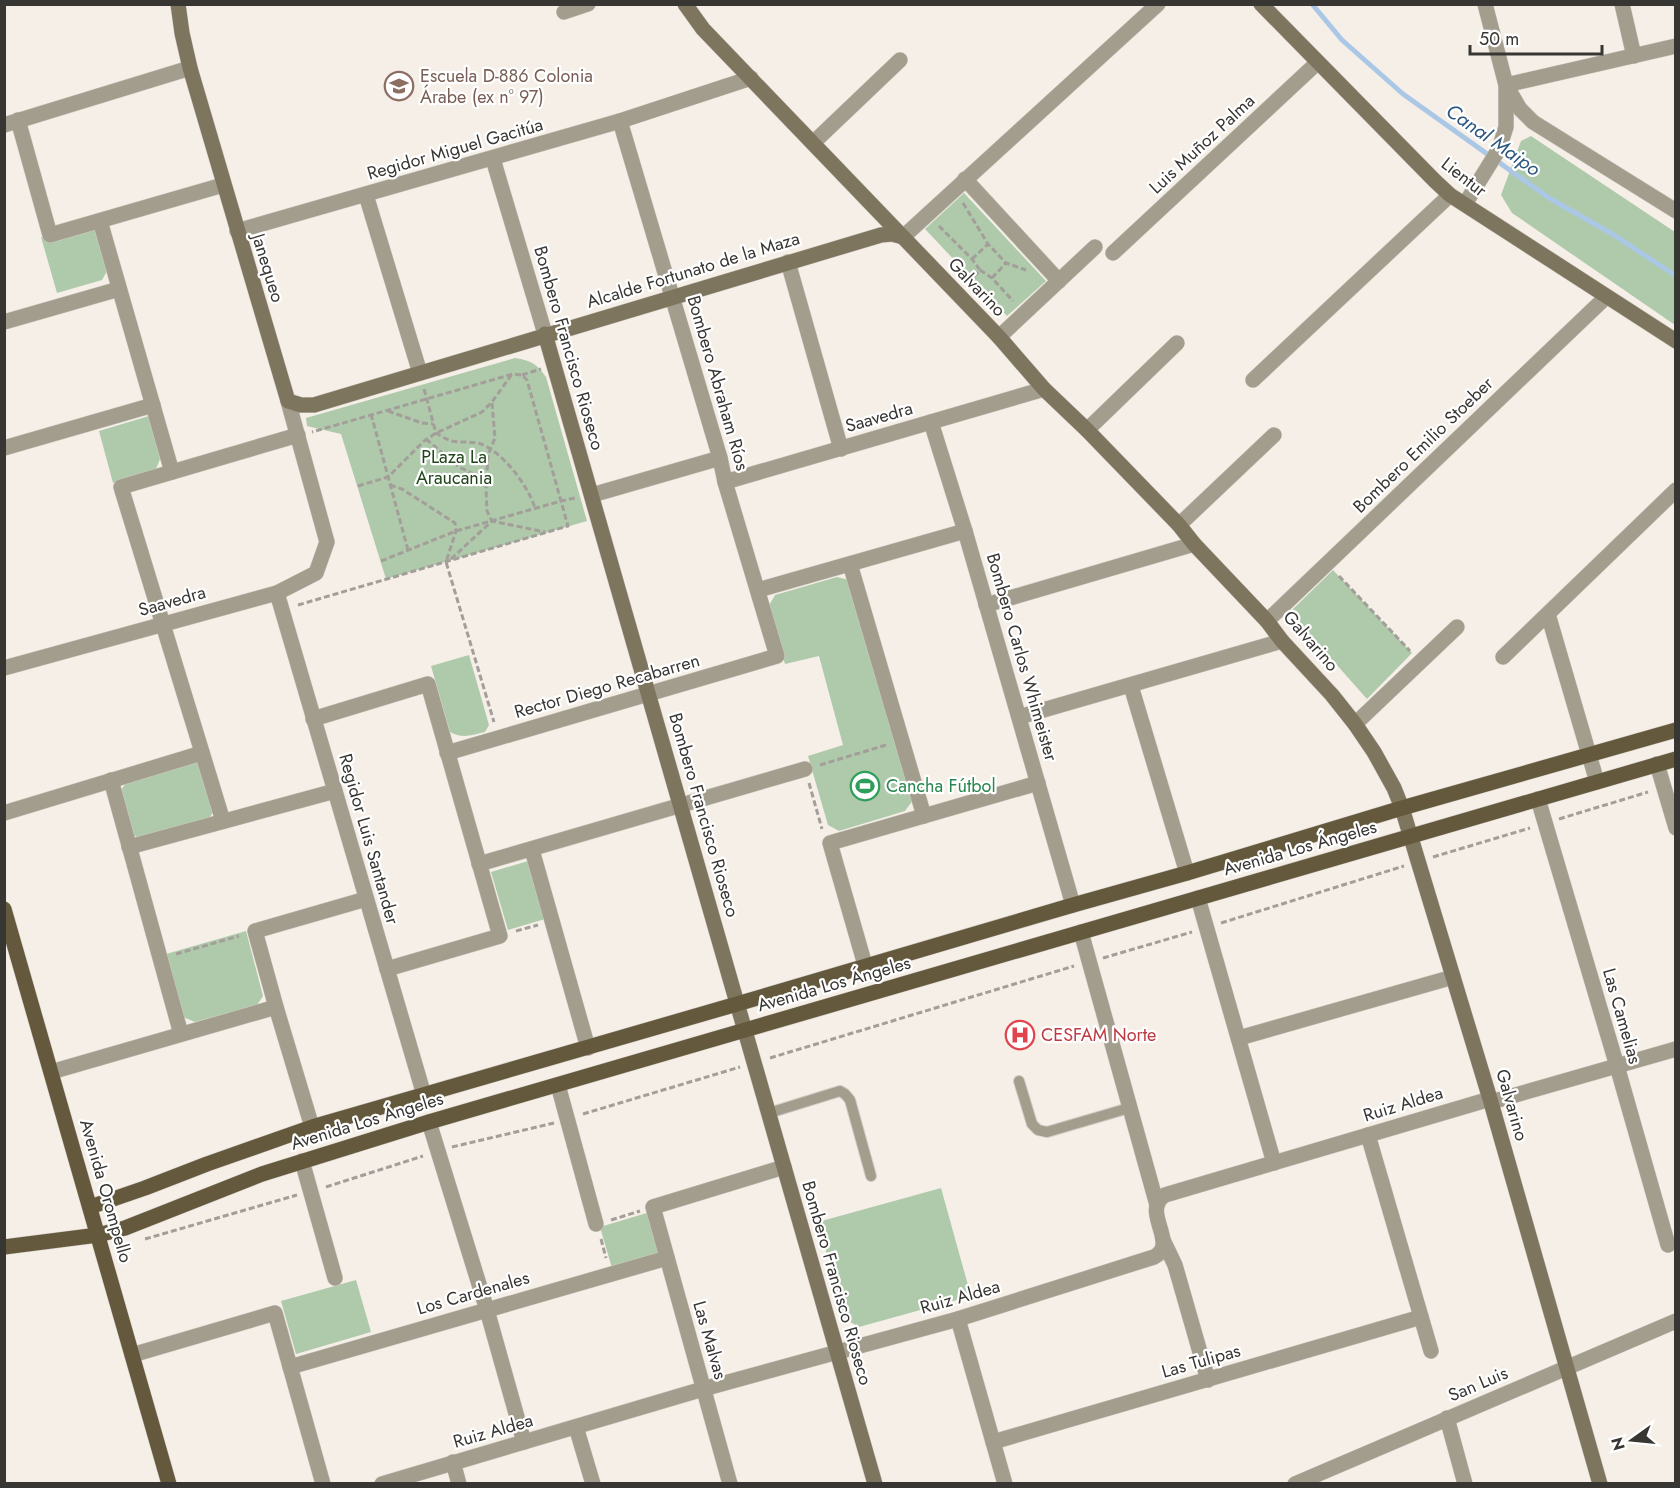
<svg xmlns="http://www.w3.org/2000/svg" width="1680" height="1488" viewBox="0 0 1680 1488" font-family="Jost,sans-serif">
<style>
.green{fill:#afcaab}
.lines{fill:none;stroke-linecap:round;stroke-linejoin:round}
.stream{stroke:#aac8e6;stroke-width:5}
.lane-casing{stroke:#cfcac3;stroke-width:12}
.street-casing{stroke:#cfcac3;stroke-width:16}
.secondary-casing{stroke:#cfcac3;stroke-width:16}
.primary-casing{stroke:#cfcac3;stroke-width:16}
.path{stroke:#a39e99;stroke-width:3;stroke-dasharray:6 3;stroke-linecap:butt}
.lane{stroke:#a39d8d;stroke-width:10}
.street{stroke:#a39d8d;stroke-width:15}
.secondary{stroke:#7e755e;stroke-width:15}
.primary{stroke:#64593c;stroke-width:15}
.labels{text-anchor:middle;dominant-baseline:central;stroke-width:4.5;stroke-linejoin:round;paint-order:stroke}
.education-label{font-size:18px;fill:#785e54;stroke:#fff;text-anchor:start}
.street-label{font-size:18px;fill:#383633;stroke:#fff}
.park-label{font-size:18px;fill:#1e4418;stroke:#fff}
.leisure-label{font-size:18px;fill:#27864d;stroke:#fff;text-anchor:start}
.health-label{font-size:18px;fill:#be3a42;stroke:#fff;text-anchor:start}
.water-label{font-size:20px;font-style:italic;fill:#2c5780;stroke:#fff}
</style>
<rect width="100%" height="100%" fill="#f5efe7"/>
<g class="green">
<path d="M1531,136L1675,232V325L1512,213L1501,195L1521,141Z"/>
<path d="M964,193L1046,281L1007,316L925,229Z"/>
<path d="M94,229L107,271L102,280L57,293L41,237L58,241Z"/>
<path d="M515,358C532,361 536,363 546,377L587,521L386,579L341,434L307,426L306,418Z"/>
<path d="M149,416L160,459L156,469L113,483L99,431Z"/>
<path d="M1333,570L1412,653L1367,699L1290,612Z"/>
<path d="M837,577L849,580L913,800L905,811L839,831L828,825L808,756L843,745L819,656L785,664L768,607L775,595Z"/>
<path d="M469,655L489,725L485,732C473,735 462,739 450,732L431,666Z"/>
<path d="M194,761L203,765L215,809L210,817L139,838L133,835L121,790L129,779Z"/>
<path d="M528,861L545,919L508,930L491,872Z"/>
<path d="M246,931L263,996L257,1005L195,1022L183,1017L166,954Z"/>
<path d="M941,1188L971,1296L859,1327L845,1319L818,1222Z"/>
<path d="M650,1212L661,1253L612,1268L600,1227Z"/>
<path d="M356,1280L371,1332L296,1354L281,1301Z"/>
</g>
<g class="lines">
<path class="stream" d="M1312,4L1342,40L1403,94L1549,198L1614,235L1676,276"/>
<g class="lane-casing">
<g id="lane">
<path d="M1019,1081L1032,1124L1038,1130L1047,1132L1129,1108"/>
<path d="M769,1113L840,1091L845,1094L850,1100L871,1176"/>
</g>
</g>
<g class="street-casing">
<g id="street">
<path d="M1485,4L1506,85L1520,109L1533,122L1676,211"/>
<path d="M1622,4L1634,56"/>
<path d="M564,12L588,4"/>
<path d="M1506,85L1676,46"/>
<path d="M18,120L50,235L223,185"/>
<path d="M4,125L190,68"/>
<path d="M813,143L900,60"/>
<path d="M493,159L545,334"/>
<path d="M965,179L1059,281"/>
<path d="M366,195L420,373"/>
<path d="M1465,204L1499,149L1506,127V88"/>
<path d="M100,221L172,472"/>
<path d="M237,231L620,121L751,78"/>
<path d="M903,237L1158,4"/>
<path d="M1113,253L1317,63"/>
<path d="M788,262L841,449"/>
<path d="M4,322L119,289"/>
<path d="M999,337L1095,247"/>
<path d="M1253,380L1450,195"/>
<path d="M931,422L965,531L1073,905"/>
<path d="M1087,430L1177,343"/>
<path d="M4,448L153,405"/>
<path d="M725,482L1044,389"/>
<path d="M592,495L720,458"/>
<path d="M1179,525L1274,435"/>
<path d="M850,564L924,816"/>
<path d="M758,590L965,531"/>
<path d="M277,593L424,1095"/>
<path d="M986,605L1194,544"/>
<path d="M1548,614L1597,782"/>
<path d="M1267,621L1606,297"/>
<path d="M1503,657L1676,490"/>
<path d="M4,668L277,593L316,573L327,542L288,401"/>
<path d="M1131,686L1187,873"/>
<path d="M1019,717L1282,641"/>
<path d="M313,719L428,684L500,936L387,969"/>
<path d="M1355,724L1457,627"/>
<path d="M447,753L777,656L725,482L720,458L620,121"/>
<path d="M1657,764L1676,828"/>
<path d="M111,780L181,1034"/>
<path d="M1538,799L1617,1066L1668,1245"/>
<path d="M4,813L202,753"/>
<path d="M223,821L121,487L298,435"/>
<path d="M129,847L335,791"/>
<path d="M532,850L588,1048"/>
<path d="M479,864L805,769"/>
<path d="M1198,898L1274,1163"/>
<path d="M1081,932L1157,1205"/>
<path d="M865,965L830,843L1038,783"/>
<path d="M1239,1038L1453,977"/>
<path d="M51,1072L276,1007"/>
<path d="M558,1085L596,1224"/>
<path d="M1491,1102L1676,1049"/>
<path d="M429,1122L487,1310L524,1442"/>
<path d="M312,1127L276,1007L255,931L366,899"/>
<path d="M1368,1135L1431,1351"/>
<path d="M302,1161L335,1278"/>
<path d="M1163,1240L1175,1265L1208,1380"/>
<path d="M958,1319L1005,1484"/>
<path d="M132,1355L275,1313L323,1484"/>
<path d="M290,1367L667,1258"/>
<path d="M1447,1418L1465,1484"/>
<path d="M576,1427L593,1484"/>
<path d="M993,1442L1421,1317"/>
<path d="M453,1462L459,1484"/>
<path d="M382,1484L703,1389L958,1319L1154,1257C1180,1244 1140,1211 1165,1195L1490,1099"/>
<path d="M730,1484L653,1207L784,1167"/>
<path d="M1295,1484L1676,1321"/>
</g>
</g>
<g class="secondary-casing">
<g id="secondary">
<path d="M178,4L182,33L190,68L288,401L301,405H314L881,235L892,234L903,237"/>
<path d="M685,4L703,29L999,337L1044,389L1087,430L1179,525L1194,544L1267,621L1282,641L1332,695L1355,724L1374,752L1394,788L1402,808L1490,1099L1600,1484"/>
<path d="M1261,4L1435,181L1450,195L1676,341"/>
<path d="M545,334L875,1484"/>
</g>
</g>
<g class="primary-casing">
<g id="primary">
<path d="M4,909L169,1484"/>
<path d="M90,1207L145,1188L207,1164L312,1127L737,1004L1073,905L1187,873L1402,808L1676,730"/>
<path d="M4,1247L98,1235L125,1228L262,1174L429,1122L1676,759"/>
</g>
</g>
<g class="path">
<path d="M963,203L988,244L1006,263L1026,270"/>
<path d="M939,226L972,259L980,270L968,283"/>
<path d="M972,259L988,244"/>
<path d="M980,270L992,278L1013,301"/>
<path d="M992,278L1006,263"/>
<path d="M522,375L541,369"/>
<path d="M424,389L436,433C441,436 447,440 452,441C462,443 472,441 481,444C504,453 528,486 535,508"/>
<path d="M492,403L495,438L488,455L486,489L487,511L492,521"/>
<path d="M388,411L422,423L433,424"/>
<path d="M371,414L408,550"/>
<path d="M426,439L459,467L486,480"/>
<path d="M390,485L402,489L455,523L456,531L446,562L494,722"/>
<path d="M358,486L388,477L424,441L436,433L482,412L492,402L512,374"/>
<path d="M451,559L492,521L545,532"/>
<path d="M381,561L456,531L561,501L575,498"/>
<path d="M1339,576L1410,651"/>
<path d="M298,605L568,526L527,380L522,375L513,374L312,432"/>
<path d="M820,765L886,745"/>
<path d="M809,783L822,829"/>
<path d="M1559,819L1648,792"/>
<path d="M1433,857L1530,828"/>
<path d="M1221,923L1404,866"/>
<path d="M516,931L538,925"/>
<path d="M176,954L239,936"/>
<path d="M1103,958L1192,932"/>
<path d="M770,1058L1074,966"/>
<path d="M583,1114L740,1067"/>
<path d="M452,1147L554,1123"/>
<path d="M326,1187L423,1156"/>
<path d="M611,1220L640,1211"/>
<path d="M145,1239L297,1195"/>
<path d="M601,1239L606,1258"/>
</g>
<use href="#lane" class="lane"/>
<use href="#street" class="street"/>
<use href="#secondary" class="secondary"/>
<use href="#primary" class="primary"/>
</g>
<defs>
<g id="school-ring" transform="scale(1.5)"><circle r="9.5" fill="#fff" stroke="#8d6e63" stroke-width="1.5"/><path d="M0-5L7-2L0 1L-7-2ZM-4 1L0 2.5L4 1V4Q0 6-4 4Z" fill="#8d6e63"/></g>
<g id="stadium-ring" transform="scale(1.5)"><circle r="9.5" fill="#fff" stroke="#2e9e5b" stroke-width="1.5"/><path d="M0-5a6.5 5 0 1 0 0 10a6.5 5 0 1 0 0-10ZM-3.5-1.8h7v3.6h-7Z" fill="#2e9e5b"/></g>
<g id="hospital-ring" transform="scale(1.5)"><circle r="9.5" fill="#fff" stroke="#e0444e" stroke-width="1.5"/><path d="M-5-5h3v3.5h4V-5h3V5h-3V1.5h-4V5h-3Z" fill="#e0444e"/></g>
</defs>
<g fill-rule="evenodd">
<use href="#school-ring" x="399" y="86"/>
<use href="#stadium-ring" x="865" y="786"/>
<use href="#hospital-ring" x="1020" y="1035"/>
</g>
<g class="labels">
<g class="education-label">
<text x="420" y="76">Escuela D-886 Colonia<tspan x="420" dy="21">Árabe (ex n° 97)</tspan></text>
</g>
<g class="street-label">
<text transform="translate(1202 144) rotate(-43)">Luis Muñoz Palma</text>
<text transform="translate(455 149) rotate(-16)">Regidor Miguel Gacitúa</text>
<text transform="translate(1464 177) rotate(38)">Lientur</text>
<text transform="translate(268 268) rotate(73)">Janequeo</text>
<text transform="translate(693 270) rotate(-17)">Alcalde Fortunato de la Maza</text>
<text transform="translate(977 287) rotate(46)">Galvarino</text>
<text transform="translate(569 348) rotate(74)">Bombero Francisco Rioseco</text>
<text transform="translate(718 383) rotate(74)">Bombero Abraham Ríos</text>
<text transform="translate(879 417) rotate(-16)">Saavedra</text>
<text transform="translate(1423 445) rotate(-44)">Bombero Emilio Stoeber</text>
<text transform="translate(172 601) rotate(-16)">Saavedra</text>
<text transform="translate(1311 641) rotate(49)">Galvarino</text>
<text transform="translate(1022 657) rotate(74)">Bombero Carlos Whimeister</text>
<text transform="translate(607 686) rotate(-16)">Rector Diego Recabarren</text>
<text transform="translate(704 815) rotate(74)">Bombero Francisco Rioseco</text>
<text transform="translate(369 839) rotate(74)">Regidor Luis Santander</text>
<text transform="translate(1300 848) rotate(-16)">Avenida Los Ángeles</text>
<text transform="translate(834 984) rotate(-16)">Avenida Los Ángeles</text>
<text transform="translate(1622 1016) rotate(74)">Las Camelias</text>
<text transform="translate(1403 1104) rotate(-17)">Ruiz Aldea</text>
<text transform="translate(1512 1105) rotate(74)">Galvarino</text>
<text transform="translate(367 1121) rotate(-17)">Avenida Los Ángeles</text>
<text transform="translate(106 1191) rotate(74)">Avenida Orompello</text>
<text transform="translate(837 1283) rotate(74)">Bombero Francisco Rioseco</text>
<text transform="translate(473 1293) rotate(-16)">Los Cardenales</text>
<text transform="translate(960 1297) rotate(-16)">Ruiz Aldea</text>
<text transform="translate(710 1340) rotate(74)">Las Malvas</text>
<text transform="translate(1201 1361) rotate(-16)">Las Tulipas</text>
<text transform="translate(1478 1384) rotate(-23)">San Luis</text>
<text transform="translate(493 1431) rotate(-16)">Ruiz Aldea</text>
</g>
<g class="park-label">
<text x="454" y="457">PLaza La<tspan x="454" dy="21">Araucania</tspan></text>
</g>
<g class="leisure-label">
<text x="886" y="786">Cancha Fútbol</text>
</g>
<g class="health-label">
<text x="1041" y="1035">CESFAM Norte</text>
</g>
<g class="water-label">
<text transform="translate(1493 140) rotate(35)">Canal Maipo</text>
</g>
</g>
<rect width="1680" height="1488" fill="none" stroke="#383633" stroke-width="12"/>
<g transform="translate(1632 1440) rotate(255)" stroke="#ffffff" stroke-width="4.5" paint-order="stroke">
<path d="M0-4.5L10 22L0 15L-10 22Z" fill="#383633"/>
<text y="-9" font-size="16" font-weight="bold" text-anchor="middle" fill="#383633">N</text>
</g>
<path d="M1470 45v9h132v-9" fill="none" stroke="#383633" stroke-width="3"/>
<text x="1479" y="45" font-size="18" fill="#383633" stroke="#ffffff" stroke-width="4.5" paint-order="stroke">50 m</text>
</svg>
